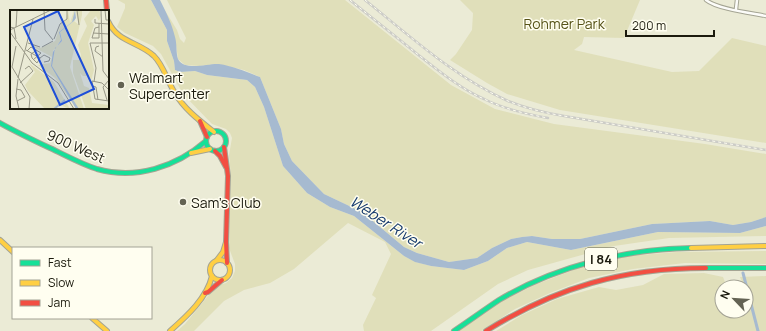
<svg xmlns="http://www.w3.org/2000/svg" width="766" height="331" viewBox="0 0 766 331" font-family="Manrope,sans-serif">
<style>
.green{fill:#e0dfba;fill-rule:evenodd}
.water{fill:#a6bad0}
.lines{fill:none;stroke-linecap:round;stroke-linejoin:round}
.canal{stroke:#a6bad0;stroke-width:3}
.street-casing{stroke:#a4a493;stroke-width:4.5}
.fast-casing{stroke:#a4a493;stroke-width:6}
.slow-casing{stroke:#a4a493;stroke-width:6}
.jam-casing{stroke:#a4a493;stroke-width:6}
.street{stroke:#fcfcf9;stroke-width:2.5}
.fast{stroke:#16e098;stroke-width:4}
.slow{stroke:#ffcf43;stroke-width:4}
.jam{stroke:#f24e42;stroke-width:4}
.rail-casing{stroke:#ccccc7;stroke-width:2.5}
.rail{stroke:#fffef0;stroke-width:1;stroke-dasharray:3;stroke-linecap:butt}
.poi-dot{fill:#646353;stroke:#fffef0;stroke-width:1.5}
.labels{text-anchor:middle;dominant-baseline:central;stroke-width:3;stroke-linejoin:round;paint-order:stroke}
.shield{fill:#fffef0;stroke:#5f5e51;stroke-width:1}
.shield-label{font-size:13px;font-weight:bold;fill:#1b1a0d}
.park-label{font-size:14px;fill:#565217;stroke:#fffef0}
.poi-label{font-size:14px;fill:#1b1a0d;stroke:#fffef0;text-anchor:start}
.street-label{font-size:14px;fill:#1b1a0d;stroke:#fffef0}
.water-label{font-size:15px;font-style:italic;fill:#163a6d;stroke:#fffef0}
.inset-river{fill:none;stroke:#a6bad0;stroke-width:2}
.inset-road{fill:none;stroke:#989786;stroke-width:1}
.view{fill:#1d4ed8;fill-opacity:0.15;stroke:#1d4ed8;stroke-width:2}
.inset-edge{fill:none;stroke:#1b1a0d;stroke-width:2}
</style>
<rect width="100%" height="100%" fill="#ebebd6"/>
<g class="green">
<path d="M118,0H151L167,30V41L174,61L175,70L180,72L195,71L207,75L247,80L255,87L264,107L283,166L307,193L330,207L354,216L404,256L416,262L431,266L464,270L488,261L507,248L527,242L571,250L658,232L740,233L766,226V236L669,238L614,246L528,270L498,284L431,331H364L363,325L376,298L372,295L391,254L385,242L348,223L294,269L270,283L244,290L224,301L194,331H177L185,324L212,291L218,285L226,283L232,278L235,271V264L229,248L231,176L229,155L232,138L230,133L226,129L212,124L183,94L161,54L153,46L125,33L117,27L125,8V4Z"/>
<path d="M167,0H345L451,85L495,109L554,124L705,144L766,154V217L751,222L733,225L710,221L652,224L580,239H552L532,236L522,237L511,239L492,248L477,258L449,262L417,253L404,247L362,212L324,194L292,161L284,144L281,129L260,77L244,70L217,64L199,66L185,65L178,59C176,40 172,27 164,9L177,30L180,39L184,43L186,38Z"/>
<path d="M460,0H640L624,38L584,37L582,44L574,50L672,72L699,71L732,38L766,46V143L560,110L507,94L487,83L450,60L456,54L472,30L473,13Z"/>
<path d="M766,251V264L685,263L633,269L589,278L550,293L515,309L481,331H458L500,302L537,284L584,266L628,256L677,252Z"/>
<path d="M704,273L723,277L725,282H742L740,277L766,276V331H496L522,315L557,299L599,287L616,290L643,285L664,274ZM722,287H746V311H722Z"/>
</g>
<path class="water" d="M151,0H160C166,12 172,24 175,37C177,43 176,54 178,59C185,72 208,63 219,64C233,66 247,72 260,77L281,129L284,144L292,161L324,194L362,212L404,247L417,253L449,262L477,258L492,248L511,239L522,237L532,236L552,239H580L652,224L710,221L733,225L751,222L766,217V226L740,233L658,232L571,250L527,242L507,248L488,261L464,270L431,266L415,262L404,256L354,216L330,207L307,193L283,166L264,107L255,87L247,80L207,75L195,71L180,72L175,70L174,61L167,41V30Z"/>
<g class="lines">
<path class="canal" d="M743,273L758,331"/>
<g class="street-casing">
<g id="street">
<path d="M706,0C717,9 751,13 766,16"/>
<path d="M736,9L737,0"/>
</g>
</g>
<g class="fast-casing">
<g id="fast">
<path d="M0,123C16,132 33,140 50,148C65,155 81,164 97,169C136,180 176,167 206,141"/>
<circle cx="216" cy="141" r="10"/>
<path d="M706,268H766"/>
<path d="M454,331C469,321 484,310 499,300C556,266 625,249 691,248"/>
</g>
</g>
<g class="slow-casing">
<g id="slow">
<path d="M108,21C118,43 138,41 154,56C164,66 167,81 175,93C184,109 200,121 214,132"/>
<path d="M191,153L210,149"/>
<path d="M0,240L13,252"/>
<path d="M691,248L766,246"/>
<path d="M217,260L223,252L226,242"/>
<circle cx="220" cy="270" r="10"/>
<path d="M92,318L107,331"/>
<path d="M170,331C187,316 207,298 212,276"/>
</g>
</g>
<g class="jam-casing">
<g id="jam">
<path d="M106,0L107,11"/>
<path d="M200,121L207,137"/>
<path d="M224,147L228,176L226,242L227,263"/>
<path d="M215,151L220,156L226,167"/>
<path d="M205,293L208,292L222,280"/>
<path d="M486,331C557,287 623,268 706,268"/>
</g>
</g>
<use href="#street" class="street"/>
<use href="#fast" class="fast"/>
<use href="#slow" class="slow"/>
<use href="#jam" class="jam"/>
<g class="rail-casing">
<g id="rail">
<path d="M350,0C372,18 394,35 416,53C438,70 459,88 484,99C504,109 526,114 548,118"/>
<path d="M365,0C410,36 454,77 508,101C525,108 545,113 564,116L766,150"/>
</g>
</g>
<use href="#rail" class="rail"/>
</g>
<g class="poi-dot">
<circle cx="121" cy="85" r="4"/>
<circle cx="183" cy="202" r="4"/>
</g>
<g class="labels">
<rect class="shield" x="585" y="248" width="32" height="22" rx="3"/>
<g class="shield-label">
<text x="601" y="259">I 84</text>
</g>
<g class="park-label">
<text x="564" y="23">Rohmer Park</text>
</g>
<g class="poi-label">
<text x="129" y="77">Walmart<tspan x="129" dy="16">Supercenter</tspan></text>
<text x="191" y="202">Sam's Club</text>
</g>
<g class="street-label">
<text transform="translate(76 146) rotate(24)">900 West</text>
</g>
<g class="water-label">
<text transform="translate(386 222) rotate(33)">Weber River</text>
</g>
</g>
<g transform="translate(10 10)">
<rect width="99" height="99" fill="#ebebd6"/>
<path d="M58,0L60,13L64,0L65,8L62,12L49,22L51,30L43,41V47L41,56L67,99L45,68L28,55L40,53L42,47L20,35L30,38L45,31L51,14L56,10ZM65,0H72V5L60,57L74,99L67,98L42,59V54L45,38L52,31L50,22L64,11L69,15ZM81,0H89L91,5L89,11L86,6L81,11L84,15L78,33L84,60L81,71L79,66H73L70,63L74,76L79,78L82,93L99,95V99H76L63,63V50H69L71,45L68,35L77,16L74,9ZM19,53L44,72L60,99L50,95L45,99H35L18,81L15,75L25,62Z" fill="#e0dfba"/>
<path d="M65,0L66,8L64,11L50,22L52,31L45,38L42,56L69,99H66L41,56L43,42L51,30L49,22L62,12Z" fill="#a6bad0"/>
<path class="inset-river" d="M44,99L55,90"/>
<path class="inset-road" d="M34,0L35,20L43,30M67,0L69,15M91,0L93,61L99,69M95,0L96,10H99M85,9V13L99,14M89,13V28H82L85,18L89,17M0,17L4,18L6,29M6,17L7,0M0,20L41,0M0,22L22,53L48,73L64,99M83,23L99,24M44,29L50,14L57,9V0M18,33L30,37M6,36L2,57L20,87L19,99M89,36L86,37L85,41L93,47M32,37L43,31M16,40L30,48L34,45L40,48L39,51L34,52M27,40L21,44L22,48L27,53L30,48M17,41L21,37L31,43L23,50M8,68L23,9M8,69L6,86L9,99M84,72L86,58L80,33H99M10,73L23,61L19,56L15,59M82,76L86,77L88,90M6,79L11,80L15,87L7,91M99,80L92,73L82,71L85,89L99,91M97,90L93,77L99,70"/>
<path class="view" d="M48,1L84,79L50,95L14,17Z"/>
<rect width="99" height="99" class="inset-edge"/>
</g>
<rect x="12" y="247" width="140" height="72" fill="#fffef0" stroke="#a4a395"/>
<rect x="20" y="260" width="20" height="6" fill="#16e098" stroke="#a4a395"/>
<text x="48" y="267" font-size="12" fill="#1b1a0d">Fast</text>
<rect x="20" y="280" width="20" height="6" fill="#ffcf43" stroke="#a4a395"/>
<text x="48" y="287" font-size="12" fill="#1b1a0d">Slow</text>
<rect x="20" y="300" width="20" height="6" fill="#f24e42" stroke="#a4a395"/>
<text x="48" y="307" font-size="12" fill="#1b1a0d">Jam</text>
<g transform="translate(734 299) rotate(295)"><circle r="19" fill="#fffef0" stroke="#a4a395"/>
<path d="M0-3L7 15L0 10L-7 15Z" fill="#646353"/>
<text y="-6" font-size="11" font-weight="bold" text-anchor="middle" fill="#1b1a0d">N</text>
</g>
<path d="M626 30v6h88v-6" fill="none" stroke="#1b1a0d" stroke-width="2"/>
<text x="632" y="30" font-size="12" fill="#1b1a0d" stroke="#fffef0" stroke-width="3" paint-order="stroke">200 m</text>
</svg>
